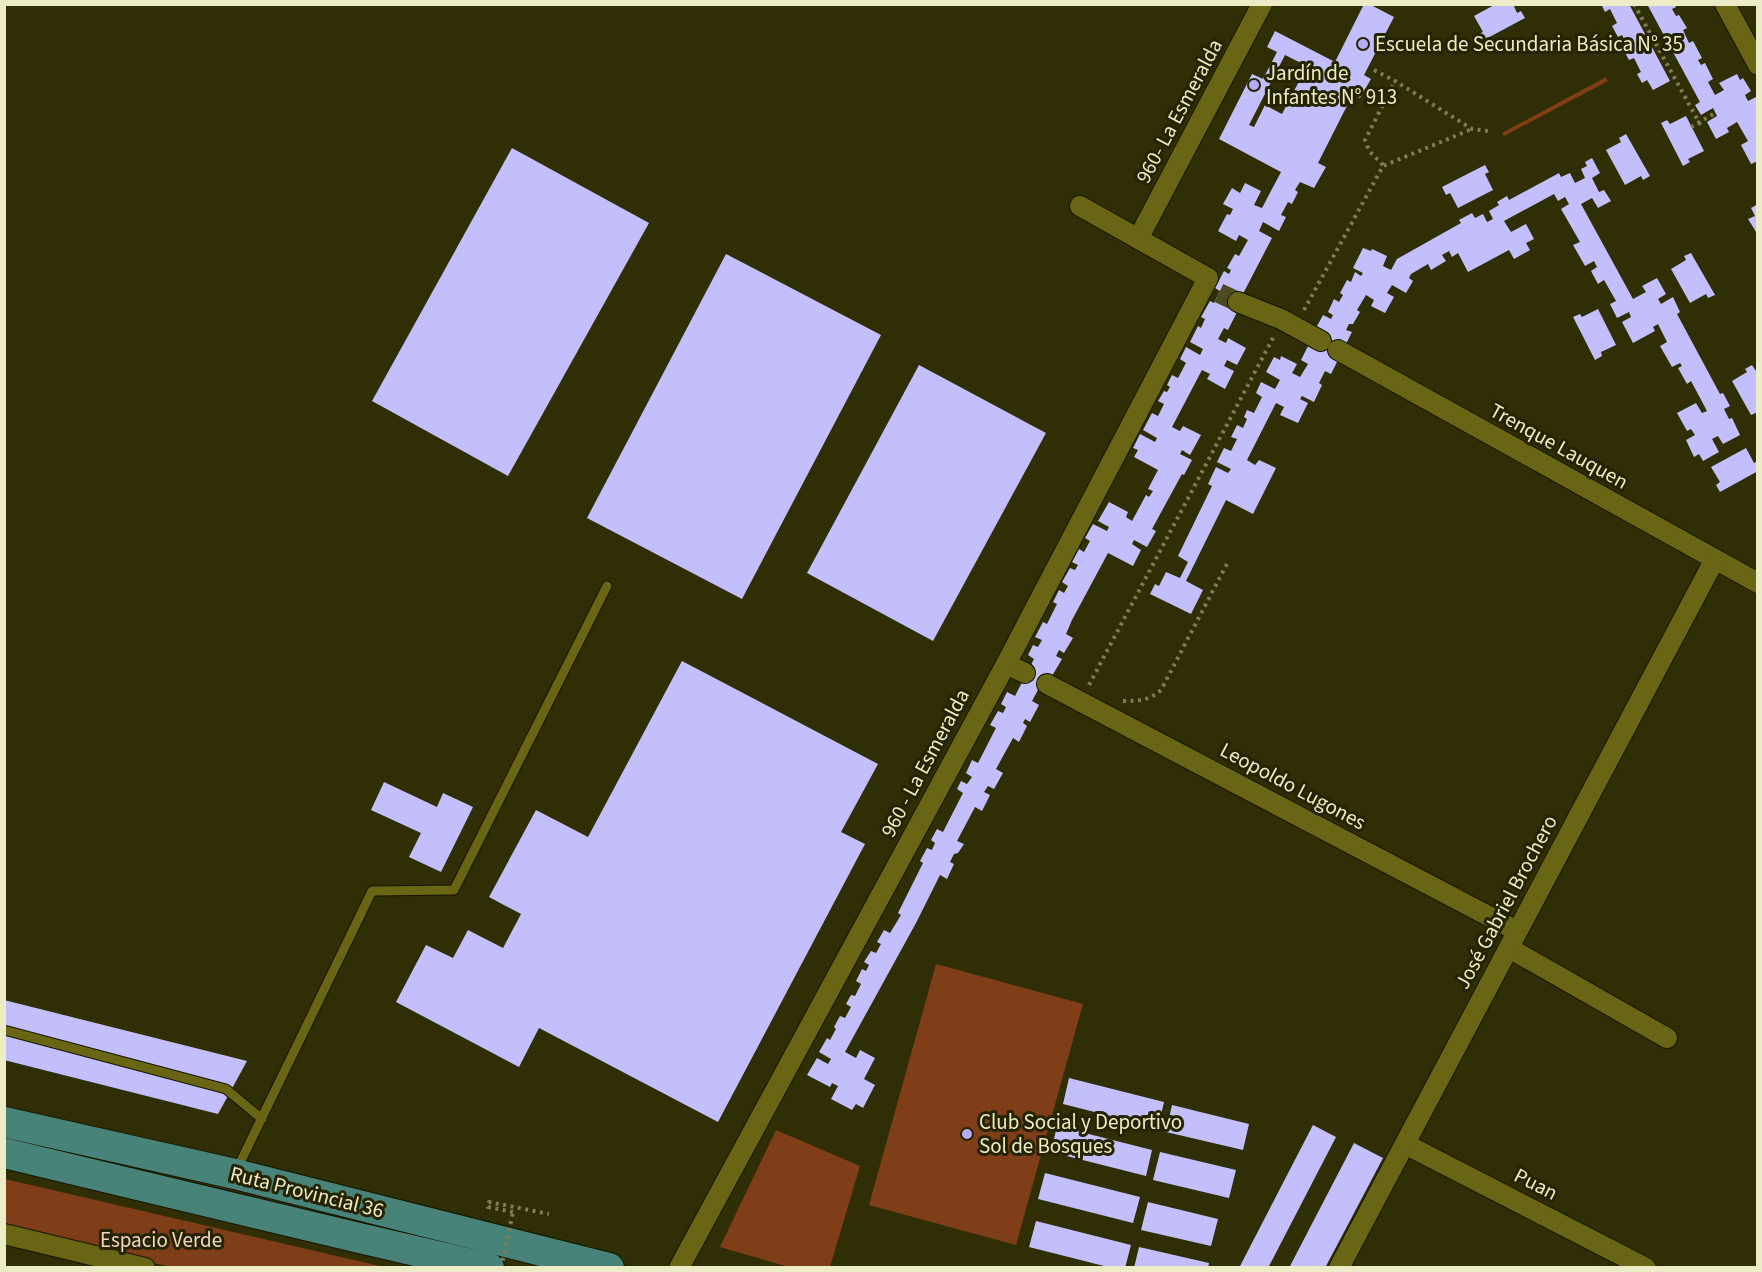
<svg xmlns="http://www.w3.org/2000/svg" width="1762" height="1272" viewBox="0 0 1762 1272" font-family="'Source Sans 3',sans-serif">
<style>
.green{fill:#7f3e17}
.building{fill:#c3bffd;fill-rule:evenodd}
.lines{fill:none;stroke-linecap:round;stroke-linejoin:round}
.minor-tunnel{stroke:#4b4a21;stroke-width:20;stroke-dasharray:20 10;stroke-linecap:butt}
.service-casing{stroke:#161601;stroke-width:11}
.minor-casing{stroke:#161601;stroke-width:22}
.primary-casing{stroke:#161601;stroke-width:32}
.path{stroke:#7d7c54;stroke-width:4;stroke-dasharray:3 4.5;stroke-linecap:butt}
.service{stroke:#686514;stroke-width:9}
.minor{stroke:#686514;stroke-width:20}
.primary{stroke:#488379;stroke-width:30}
.path-bridge{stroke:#7d7c54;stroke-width:4;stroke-dasharray:3 4.5;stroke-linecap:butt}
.poi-dot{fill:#b4acf9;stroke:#262400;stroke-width:2}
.labels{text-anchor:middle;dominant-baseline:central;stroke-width:6;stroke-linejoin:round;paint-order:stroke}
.poi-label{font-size:21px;fill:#ececc7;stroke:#262400;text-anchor:start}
.street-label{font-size:21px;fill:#ececc7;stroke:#262400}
.park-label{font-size:21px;fill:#efd4c7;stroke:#262400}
</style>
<rect width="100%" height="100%" fill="#2f2e04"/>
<g class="green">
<path d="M1606,77L1608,81L1504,136L1502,133Z"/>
<path d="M936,964L1083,1004L1016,1245L869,1205Z"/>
<path d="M776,1130L860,1166L830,1267H789L720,1247Z"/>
<path d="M5,1179L384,1267H171L5,1228Z"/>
</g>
<g class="building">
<path d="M1364,4H1369L1394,17L1364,75L1371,79L1360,98L1353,94L1318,163L1326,167L1314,188L1300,182L1295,190L1298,192L1292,204L1288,202L1281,215L1286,217L1279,231L1263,222L1259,231L1272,238L1234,311L1237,312L1228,330L1224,328L1218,339L1226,343L1228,338L1246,348L1237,365L1227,360L1224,366L1234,371L1225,389L1207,379L1210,374L1202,370L1172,427L1180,431L1183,426L1201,435L1190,455L1182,450L1180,454L1192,460L1184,475L1182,474L1152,529L1156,531L1147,547L1134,540L1132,544L1141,550L1133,566L1108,553L1072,620L1066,634L1073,638L1064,653L1059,650L1056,656L1062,659L1052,676L1047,673L1032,701L1039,705L1030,722L1025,719L1023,723L1027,726L1019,742L1013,738L996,769L1003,773L994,789L988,786L984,792L990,795L982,811L975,807L957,841L964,844L958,853L954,854L950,862L954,864L947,879L940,875L916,923L845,1052L856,1058L860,1050L875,1058L864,1079L875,1085L863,1108L856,1104L852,1110L831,1099L838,1086L832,1083L830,1087L807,1075L817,1058L828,1064L831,1059L819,1052L827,1038L830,1040L836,1029L834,1027L840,1016L845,1018L851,1007L846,1004L851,995L855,996L861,984L856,981L862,969L866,971L869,965L864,962L871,951L876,953L881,944L877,942L884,930L890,933L901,915L898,913L923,863L920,861L927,848L932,850L935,843L931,840L937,829L943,832L963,793L957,789L961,781L967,784L972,777L966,773L972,760L978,763L996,728L990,725L998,711L1003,713L1006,707L1001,704L1007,692L1015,696L1034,659L1028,655L1033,645L1038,647L1042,640L1035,637L1043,622L1047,624L1057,604L1053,602L1059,590L1064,593L1068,586L1062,582L1070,568L1075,570L1078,565L1072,562L1079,549L1084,552L1090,541L1085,538L1093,524L1107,531L1109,527L1098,521L1109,502L1128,512L1126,517L1132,521L1146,495L1149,497L1153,491L1148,489L1158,470L1134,457L1138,450L1133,448L1140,434L1155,442L1157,438L1143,430L1152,413L1158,416L1164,404L1158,401L1164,391L1167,392L1170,387L1167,385L1172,375L1178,378L1186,363L1180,359L1186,347L1200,355L1203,349L1190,342L1198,326L1201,328L1205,319L1201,317L1210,301L1214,303L1220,291L1215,288L1224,271L1229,274L1231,270L1227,268L1235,254L1239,256L1248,240L1239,235L1236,241L1218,231L1227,214L1230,215L1233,209L1223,204L1232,188L1240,193L1245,183L1261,191L1254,205L1262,208L1281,172L1219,139L1252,74L1263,79L1277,52L1267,47L1275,31L1335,62ZM1285,55L1307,66L1282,114L1265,105L1254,127L1249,125Z"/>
<path d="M1496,4H1513L1517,13L1521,11L1525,18L1482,41L1479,34L1483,32L1474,16Z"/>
<path d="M1601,4H1629L1670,81L1653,90L1647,80L1642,83L1637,74L1641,72L1634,58L1629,60L1623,49L1628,46L1622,35L1618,37L1612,26L1617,23L1610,9L1605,12Z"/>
<path d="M1647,4H1675L1676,7L1672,9L1676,16L1679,15L1687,28L1683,30L1689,43L1693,41L1702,58L1698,60L1701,65L1705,63L1713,79L1708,82L1715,95L1724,90L1719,83L1737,74L1740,80L1743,78L1751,91L1745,95L1748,101L1758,96V161L1751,164L1741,145L1748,141L1737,122L1727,128L1729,132L1716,139L1707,122L1717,116L1713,108L1701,115L1695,105L1700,102Z"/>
<path d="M1686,116L1704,151L1688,159L1690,162L1683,166L1661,123L1667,120L1670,124Z"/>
<path d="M1626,134L1650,176L1643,180L1641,176L1625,185L1606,150L1621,142L1619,138Z"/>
<path d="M512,148L649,223L508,476L372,401Z"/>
<path d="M1592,158L1600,173L1592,178L1599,192L1604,190L1611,201L1598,208L1592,198L1581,204L1633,299L1646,292L1642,286L1657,278L1666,294L1658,299L1661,304L1673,297L1680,312L1677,314L1720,394L1723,393L1730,406L1724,409L1729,419L1732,418L1740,435L1723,444L1718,436L1712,439L1719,452L1703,461L1699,454L1694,457L1686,440L1695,435L1691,429L1687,431L1677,413L1696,403L1702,413L1707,411L1691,381L1687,384L1678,368L1682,366L1680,363L1672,367L1660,346L1667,342L1658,324L1653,327L1655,331L1633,343L1622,322L1631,317L1629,312L1617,318L1610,304L1616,301L1604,280L1598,284L1591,271L1597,267L1594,261L1585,266L1573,245L1580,242L1561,209L1569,204L1565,197L1558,201L1554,194L1504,221L1511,232L1526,224L1534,239L1526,243L1530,250L1514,259L1509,250L1468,272L1458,253L1452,257L1449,251L1442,255L1446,261L1431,270L1428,264L1411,274L1409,278L1413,281L1406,293L1392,285L1387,293L1394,297L1385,313L1371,306L1374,300L1366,295L1357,310L1360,312L1353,324H1349L1346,330L1352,332L1331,374L1325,371L1319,383L1322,385L1314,402L1302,396L1300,399L1308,403L1298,423L1280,415L1284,407L1276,403L1247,460L1255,465L1259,460L1276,468L1253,514L1226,500L1186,581L1203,590L1191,614L1150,594L1155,584L1159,586L1166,572L1180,578L1188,562L1178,556L1212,486L1208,484L1216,467L1228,473L1231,469L1217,462L1224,448L1231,451L1237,439L1231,437L1237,425L1243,428L1247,419L1244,417L1247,410L1254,413L1262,397L1256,393L1261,382L1275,389L1280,380L1266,372L1274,357L1280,360L1281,356L1297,364L1292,373L1300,377L1308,364L1301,360L1308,346L1316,350L1325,333L1316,328L1323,315L1331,319L1333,315L1328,312L1334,299L1339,302L1343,295L1340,293L1347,280L1351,282L1355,272L1361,276L1363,273L1353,268L1363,248L1371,251L1372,249L1387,256L1383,266L1391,270L1397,259L1461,223L1459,220L1472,213L1475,218L1483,214L1487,222L1493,219L1489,211L1499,205L1497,202L1507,196L1509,200L1559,173L1561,177L1570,173L1575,183L1585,178L1581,169L1587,166L1585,162Z"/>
<path d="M1485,165L1489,172L1485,174L1493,190L1458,208L1450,193L1446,195L1442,187Z"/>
<path d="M1758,204V235L1748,219L1755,216L1751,208Z"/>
<path d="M1691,253L1715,295L1708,298L1706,294L1690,303L1671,269L1686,260L1684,256Z"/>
<path d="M726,254L881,335L742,599L587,518Z"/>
<path d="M1598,309L1616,345L1601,352L1602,356L1595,360L1573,317L1580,314L1582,317Z"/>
<path d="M919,365L1046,433L933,641L807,573Z"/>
<path d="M1752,365L1758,374V412L1751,415L1732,381L1747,372L1745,369Z"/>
<path d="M1746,448L1754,463L1758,461V471L1720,492L1716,485L1720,482L1711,467Z"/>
<path d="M682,661L878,764L841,832L865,844L718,1122L539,1028L519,1067L396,1002L426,945L453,958L468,930L503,948L521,914L489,897L536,810L588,837Z"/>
<path d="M384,782L437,807L443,793L473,807L441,872L409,857L421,833L371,810Z"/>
<path d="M4,1000L247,1061L218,1114L4,1060Z"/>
<path d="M1069,1078L1164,1102L1158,1128L1063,1104Z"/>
<path d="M1172,1105L1249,1124L1243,1150L1166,1132Z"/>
<path d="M1313,1125L1336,1137L1268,1268H1239Z"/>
<path d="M1057,1126L1152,1150L1146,1176L1051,1152Z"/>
<path d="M1354,1143L1383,1158L1325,1268H1289Z"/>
<path d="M1160,1152L1236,1170L1229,1198L1153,1180Z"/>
<path d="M1045,1173L1140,1197L1133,1223L1038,1199Z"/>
<path d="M1148,1202L1218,1219L1211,1246L1141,1230Z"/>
<path d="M1036,1221L1131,1245L1125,1268H1112L1029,1247Z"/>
<path d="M1139,1247L1209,1263L1208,1268H1134Z"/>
</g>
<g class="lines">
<path class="minor-tunnel" d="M1219,293L1238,302"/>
<g class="service-casing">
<g id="service">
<path d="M4,1030L226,1089L262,1119"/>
<path d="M237,1169L372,891L454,890L607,586"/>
</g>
</g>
<g class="minor-casing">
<g id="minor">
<path d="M1725,4L1758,65"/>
<path d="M1138,239L1262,4"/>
<path d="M1238,302L1281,319L1321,341"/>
<path d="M1338,350L1758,583"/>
<path d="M1006,664L1025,673"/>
<path d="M1047,684L1517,931"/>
<path d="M1509,948L1667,1038"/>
<path d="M1405,1144L1646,1268"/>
<path d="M4,1234L145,1268"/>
<path d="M679,1268L1006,664L1208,278L1080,206"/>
<path d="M1339,1268L1715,559"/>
</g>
</g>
<g class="primary-casing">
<g id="primary">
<path d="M4,1122L235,1174L609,1268"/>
<path d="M4,1153L355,1237L489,1268"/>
</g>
</g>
<g class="path">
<path d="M1634,4L1701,126"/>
<path d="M1374,70L1395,81L1472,129L1488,131"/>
<path d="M1383,165L1369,151L1365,140L1395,81"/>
<path d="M1304,310L1383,166L1472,129"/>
<path d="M1089,685L1274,336"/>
<path d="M1123,701C1138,701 1149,701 1161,690L1229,560"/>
<path d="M513,1212L488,1207L489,1202L549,1214"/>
</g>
<use href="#service" class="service"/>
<use href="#minor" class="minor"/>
<use href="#primary" class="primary"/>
<g class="path-bridge">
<path d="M1691,127L1715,113"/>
<path d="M501,1268L513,1212"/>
</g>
</g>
<g class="poi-dot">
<circle cx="1363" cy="44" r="6"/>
<circle cx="1254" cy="85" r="6"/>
<circle cx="967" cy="1134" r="6"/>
</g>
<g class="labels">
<g class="poi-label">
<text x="1375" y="44">Escuela de Secundaria Básica N° 35</text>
<text x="1266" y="73">Jardín de<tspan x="1266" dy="24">Infantes N° 913</tspan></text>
<text x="979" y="1122">Club Social y Deportivo<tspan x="979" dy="24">Sol de Bosques</tspan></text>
</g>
<g class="street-label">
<text transform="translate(1179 111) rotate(-62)">960- La Esmeralda</text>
<text transform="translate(1559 446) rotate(29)">Trenque Lauquen</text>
<text transform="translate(925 763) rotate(-62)">960 - La Esmeralda</text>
<text transform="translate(1293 786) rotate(28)">Leopoldo Lugones</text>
<text transform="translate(1506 902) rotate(-62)">José Gabriel Brochero</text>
<text transform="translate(1536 1184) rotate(27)">Puan</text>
<text transform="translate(307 1192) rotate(14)">Ruta Provincial 36</text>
</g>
<g class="park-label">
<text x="161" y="1240">Espacio Verde</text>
</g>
</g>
<rect width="1762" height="1272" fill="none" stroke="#ececc7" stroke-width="12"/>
</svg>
